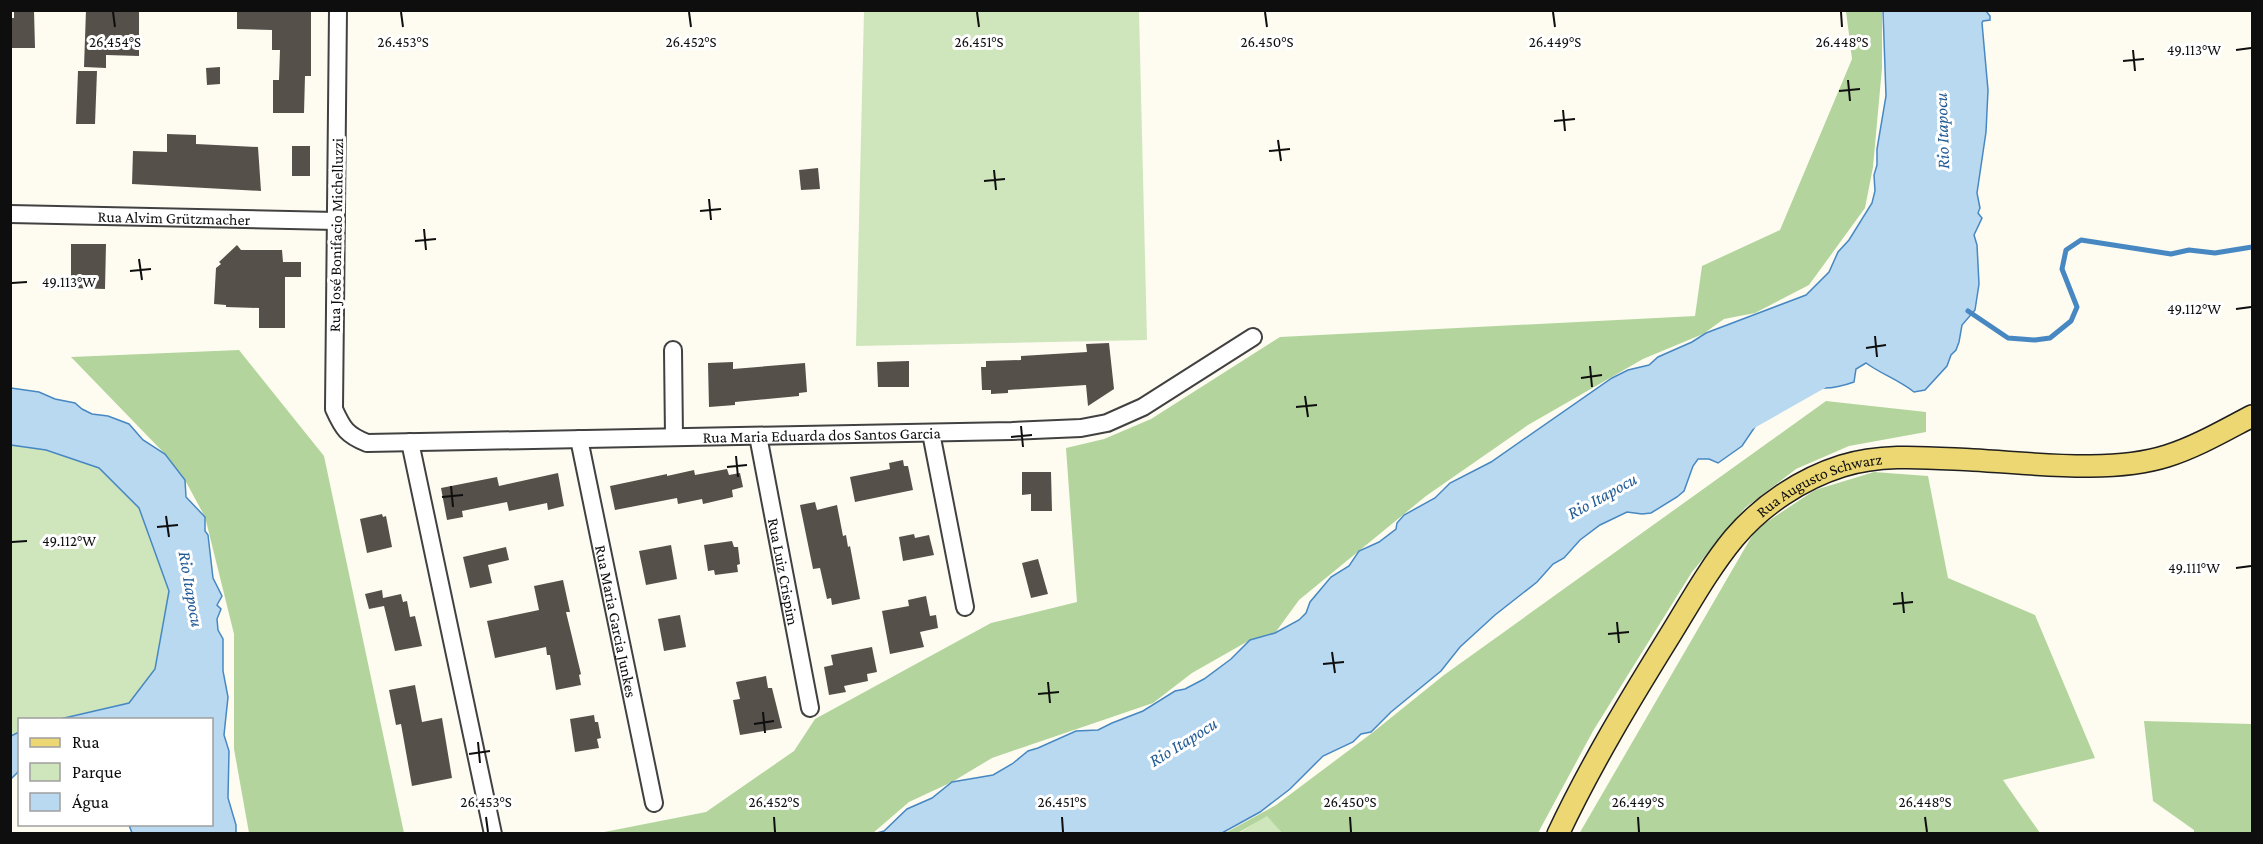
<svg xmlns="http://www.w3.org/2000/svg" width="2263" height="844" viewBox="0 0 2263 844" font-family="'Crimson Pro',serif">
<style>
.green{fill:#cfe6bd}
.forest{fill:#b3d59d}
.water{fill:#b9d9f1;stroke:#4788c2;stroke-width:1.5}
.lines{fill:none;stroke-linecap:round;stroke-linejoin:round}
.stream{stroke:#4788c2;stroke-width:5}
.river{stroke:#b9d9f1;stroke-width:32}
.building{fill:#56504b}
.minor-casing{stroke:#414141;stroke-width:20}
.major-casing{stroke:#1f1f1f;stroke-width:24}
.minor{stroke:#fff;stroke-width:16}
.major{stroke:#edd772;stroke-width:21}
.ticks{fill:none;stroke:#0e0e0e;stroke-width:2}
.labels{text-anchor:middle;dominant-baseline:central;stroke-width:6;stroke-linejoin:round;paint-order:stroke}
.street-label{font-size:16px;fill:#0e0e0e;stroke:#fff}
.water-label{font-size:18px;font-style:italic;fill:#225b96;stroke:#fff}
.ticks-label{font-size:15px;text-anchor:middle;fill:#0e0e0e;stroke:#fff;stroke-width:6;stroke-linejoin:round;paint-order:stroke}
</style>
<rect width="100%" height="100%" fill="#fefcf1"/>
<g class="green">
<path d="M864,11H1139L1147,340L856,346Z"/>
<path d="M10,445L46,450L99,468L139,508L169,591L155,669L129,703L60,719L20,720L19,732L11,736Z"/>
<path d="M1267,815L1282,833L1238,834Z"/>
</g>
<g class="forest">
<path d="M1846,11H1882V68L1873,167L1865,208L1809,285L1755,313L1724,319L1703,334L1643,359L1528,425L1426,496L1299,600L1275,633L1250,640L1192,673L1153,703L992,758L952,782L909,802L873,833L594,834L706,812L794,751L815,719L991,623L1077,602L1066,448L1104,439L1151,419L1280,337L1695,316L1702,266L1780,230L1852,59Z"/>
<path d="M239,350L324,456L404,833H249L234,749V634L205,517L185,480L165,454L71,357Z"/>
<path d="M1826,401L1926,412V432L1849,446L1796,469L1745,508L1692,572L1593,731L1538,833H1282L1267,816L1238,833H1225L1276,805L1372,733L1444,675Z"/>
<path d="M1874,472L1928,476L1948,578L2035,615L2095,758L2003,780L2040,833L1579,834L1756,529L1815,490Z"/>
<path d="M2144,721L2252,724V833H2194V830L2153,801Z"/>
</g>
<g class="water">
<path d="M1986,11L1990,16V20L1983,21L1982,23L1988,90L1986,132L1977,193L1980,208L1978,213L1982,218L1974,235L1977,245L1979,284L1975,310L1962,325L1959,342L1956,350L1951,355L1947,366L1925,390L1914,392C1899,380 1881,374 1866,363L1856,369L1854,382C1826,392 1817,388 1790,382L1780,390L1773,386L1772,390L1781,394V402L1767,409L1742,446L1718,463L1709,459H1698L1693,466L1684,491L1677,497L1651,513L1642,514L1627,512L1600,525L1580,540L1564,558L1553,564L1537,582L1495,615L1460,647L1441,671L1391,712L1371,732L1361,734L1353,742L1323,756L1290,789L1260,812L1222,833H877L884,831L907,809L932,798L952,782L993,775L1012,764L1028,751L1038,748L1076,731L1098,730L1112,723L1143,711L1175,691L1185,689L1204,679L1231,659L1250,640L1275,633L1299,620L1306,613L1310,602L1331,577L1349,566L1359,551L1379,542L1396,529L1397,523L1404,515L1435,498L1450,483L1491,462L1612,378L1628,370L1649,365L1658,357L1692,342L1706,333L1806,295L1829,272L1838,252L1849,240L1872,203L1875,191L1874,175L1877,165V149L1886,96L1883,11Z"/>
<path d="M11,388L39,392L55,399L75,403L82,409L92,414L108,416L129,424L143,440L165,454L185,480L186,497L205,517V531L208,535L213,578L222,596L217,605L221,609L217,619L218,630L223,639V671L228,697L224,735L229,751L228,798L236,825V833H132L129,825L212,824V720L60,719L129,703L155,669L169,591L139,508L99,468L46,450L11,445Z"/>
<path d="M19,732V771L11,779V736Z"/>
</g>
<g class="lines">
<path class="stream" d="M1968,311L2008,338L2035,340L2050,338L2071,321L2077,307L2062,269L2066,250L2081,240L2171,254L2189,250L2215,253L2252,247"/>
<path class="river" d="M1743,416L1817,374L1833,360"/>
</g>
<g class="building">
<path d="M14,10H34L35,48H10V18H14Z"/>
<path d="M86,10H139V56L106,55V68L84,67Z"/>
<path d="M237,10H311V76H305L304,113H273V80H279L280,50H272V30L237,29Z"/>
<path d="M220,67V84L207,85L206,68Z"/>
<path d="M78,71H97L95,124H76Z"/>
<path d="M167,134L196,135V144L258,147L261,191L132,184L133,151L167,152Z"/>
<rect x="292" y="146" width="18" height="30"/>
<path d="M818,168L820,189L801,190L799,170Z"/>
<path d="M71,244H106L105,289L71,288Z"/>
<path d="M237,245L241,250H282L283,262H301V277H285V328H259V308L226,307V305L214,304L216,268L221,264L219,262Z"/>
<path d="M1109,343L1114,389L1088,406L1086,385L1008,390V393L991,394V390H982L981,367H986V361L1021,360V356L1087,352L1086,344Z"/>
<path d="M909,361V387H878L877,362Z"/>
<path d="M733,362V369L805,363L807,392L799,393V396L735,402V405L709,407L708,363Z"/>
<path d="M903,460L904,466H908L913,490L855,502L850,477L890,469L889,463Z"/>
<path d="M727,469L729,475L740,473L743,487L732,490L733,497L703,504L702,499L678,504L677,498L615,510L610,486L667,474V476L694,470L695,475Z"/>
<path d="M1022,472H1051L1052,511H1031V494L1022,495Z"/>
<path d="M558,473L564,506L548,510L547,503L509,511L507,502L462,511L463,517L447,520L441,488L497,477L499,486Z"/>
<path d="M815,502L817,510L837,505L843,536L846,535L848,547L850,546L860,599L832,605L831,598L827,599L820,568L813,569L800,505Z"/>
<path d="M382,514L383,517L386,516L392,547L367,553L360,519Z"/>
<path d="M914,534L915,538L929,535L934,555L903,561L899,537Z"/>
<path d="M732,541L734,547H738L740,564L737,565L738,572L715,575L714,570L708,571L704,545Z"/>
<path d="M671,545L677,579L646,585L639,551Z"/>
<path d="M506,547L509,560L488,565L492,583L470,588L463,557Z"/>
<path d="M1038,559L1048,594L1031,598L1022,563Z"/>
<path d="M563,580L570,612H566L581,674L579,675L581,685L556,690L550,655H547L546,647L495,658L487,621L539,610L534,586Z"/>
<path d="M382,590L383,598L401,594L403,602L407,601L410,617L415,616L422,646L395,651L384,606L369,609L365,594Z"/>
<path d="M926,596L930,616L936,615L938,628L920,632L924,647L890,654L882,611L909,606L908,600Z"/>
<path d="M680,615L686,647L664,651L658,619Z"/>
<path d="M872,647L877,672L867,674L868,681L844,686L846,692L829,695L824,667L833,665L831,655Z"/>
<path d="M766,676L768,688H772L782,728L740,735L733,700L740,699L736,682Z"/>
<path d="M415,685L422,722L442,718L452,778L412,786L401,724L396,725L389,690Z"/>
<path d="M594,715L595,722H598L601,738L597,739L599,748L575,752L570,719Z"/>
</g>
<g class="lines">
<g class="minor-casing">
<g id="minor">
<path id="s1" d="M338,10L334,409C343,429 347,435 367,443L1012,431L1081,428L1107,423L1143,407L1253,337"/>
<path id="s2" d="M10,214L336,221"/>
<path d="M673,350L674,437"/>
<path d="M931,433L965,607"/>
<path id="s3" d="M758,436L810,708"/>
<path id="s4" d="M579,439L654,803"/>
<path d="M410,442L493,834"/>
</g>
</g>
<g class="major-casing">
<g id="major">
<path id="s5" d="M1558,834C1591,764 1631,698 1672,632C1691,601 1710,567 1734,538C1762,505 1801,479 1842,466C1884,453 1929,458 1973,460C2032,463 2110,474 2167,456C2196,447 2225,430 2252,416"/>
</g>
</g>
<use href="#minor" class="minor"/>
<use href="#major" class="major"/>
</g>
<path class="ticks" d="M113,12L115,27M401,12L403,27M689,12L691,27M977,12L979,27M1265,12L1267,27M1553,12L1555,27M1841,12L1842,27M2133,50L2135,71M2236,50L2251,48M2123,61L2144,59M1848,80L1850,101M1839,91L1860,89M1563,110L1565,131M1554,121L1575,119M1278,140L1281,161M1269,151L1290,149M994,170L996,190M984,181L1005,179M709,199L711,220M700,211L721,209M424,229L426,250M415,241L436,239M139,259L142,280M130,271L151,269M12,283L27,282M2236,309L2251,307M1875,336L1877,357M1866,348L1886,345M1590,366L1592,387M1581,378L1602,375M1305,396L1308,417M1296,407L1317,405M1021,426L1023,447M1011,437L1032,435M736,456L738,477M727,467L747,465M451,486L453,507M442,497L463,495M166,516L169,537M157,527L178,525M12,542L27,541M2236,568L2251,566M1902,592L1904,613M1893,604L1913,602M1617,622L1619,643M1608,634L1629,632M1332,652L1335,673M1323,664L1344,662M1048,682L1050,703M1038,694L1059,692M763,712L765,733M754,724L774,721M478,742L480,763M469,754L490,751M486,817L488,832M774,817L775,832M1062,817L1063,832M1350,817L1351,832M1638,817L1639,832M1925,817L1927,832"/>
<g class="labels">
<g class="street-label">
<text stroke="none"><textPath href="#s2" startOffset="164">Rua Alvim Grützmacher</textPath></text>
<text transform="translate(336 235) rotate(-89)">Rua José Bonifacio Michelluzzi</text>
<text stroke="none"><textPath href="#s1" startOffset="903">Rua Maria Eduarda dos Santos Garcia</textPath></text>
<text stroke="none"><textPath href="#s5" startOffset="448">Rua Augusto Schwarz</textPath></text>
<text stroke="none"><textPath href="#s3" startOffset="138">Rua Luiz Crispim</textPath></text>
<text stroke="none"><textPath href="#s4" startOffset="186">Rua Maria Garcia Junkes</textPath></text>
</g>
<g class="water-label">
<text transform="translate(1942 131) rotate(-92)">Rio Itapocu</text>
<text transform="translate(1602 496) rotate(-29)">Rio Itapocu</text>
<text transform="translate(191 589) rotate(80)">Rio Itapocu</text>
<text transform="translate(1183 742) rotate(-32)">Rio Itapocu</text>
</g>
</g>
<g class="ticks-label">
<text x="115" y="47">26.454°S</text>
<text x="403" y="47">26.453°S</text>
<text x="691" y="47">26.452°S</text>
<text x="979" y="47">26.451°S</text>
<text x="1267" y="47">26.450°S</text>
<text x="1555" y="47">26.449°S</text>
<text x="1842" y="47">26.448°S</text>
<text x="2194" y="55">49.113°W</text>
<text x="69" y="287">49.113°W</text>
<text x="2194" y="314">49.112°W</text>
<text x="69" y="546">49.112°W</text>
<text x="2194" y="573">49.111°W</text>
<text x="486" y="807">26.453°S</text>
<text x="774" y="807">26.452°S</text>
<text x="1062" y="807">26.451°S</text>
<text x="1350" y="807">26.450°S</text>
<text x="1638" y="807">26.449°S</text>
<text x="1925" y="807">26.448°S</text>
</g>
<rect width="2263" height="844" fill="none" stroke="#0e0e0e" stroke-width="24"/>
<rect x="18" y="718" width="195" height="108" fill="#ffffff" stroke="#9f9f9f" stroke-width="1.5"/>
<rect x="30" y="738" width="30" height="9" fill="#edd772" stroke="#9f9f9f" stroke-width="1.5"/>
<text x="72" y="748" font-size="18" fill="#0e0e0e">Rua</text>
<rect x="30" y="763" width="30" height="18" fill="#cfe6bd" stroke="#9f9f9f" stroke-width="1.5"/>
<text x="72" y="778" font-size="18" fill="#0e0e0e">Parque</text>
<rect x="30" y="793" width="30" height="18" fill="#b9d9f1" stroke="#9f9f9f" stroke-width="1.5"/>
<text x="72" y="808" font-size="18" fill="#0e0e0e">Água</text>
</svg>
